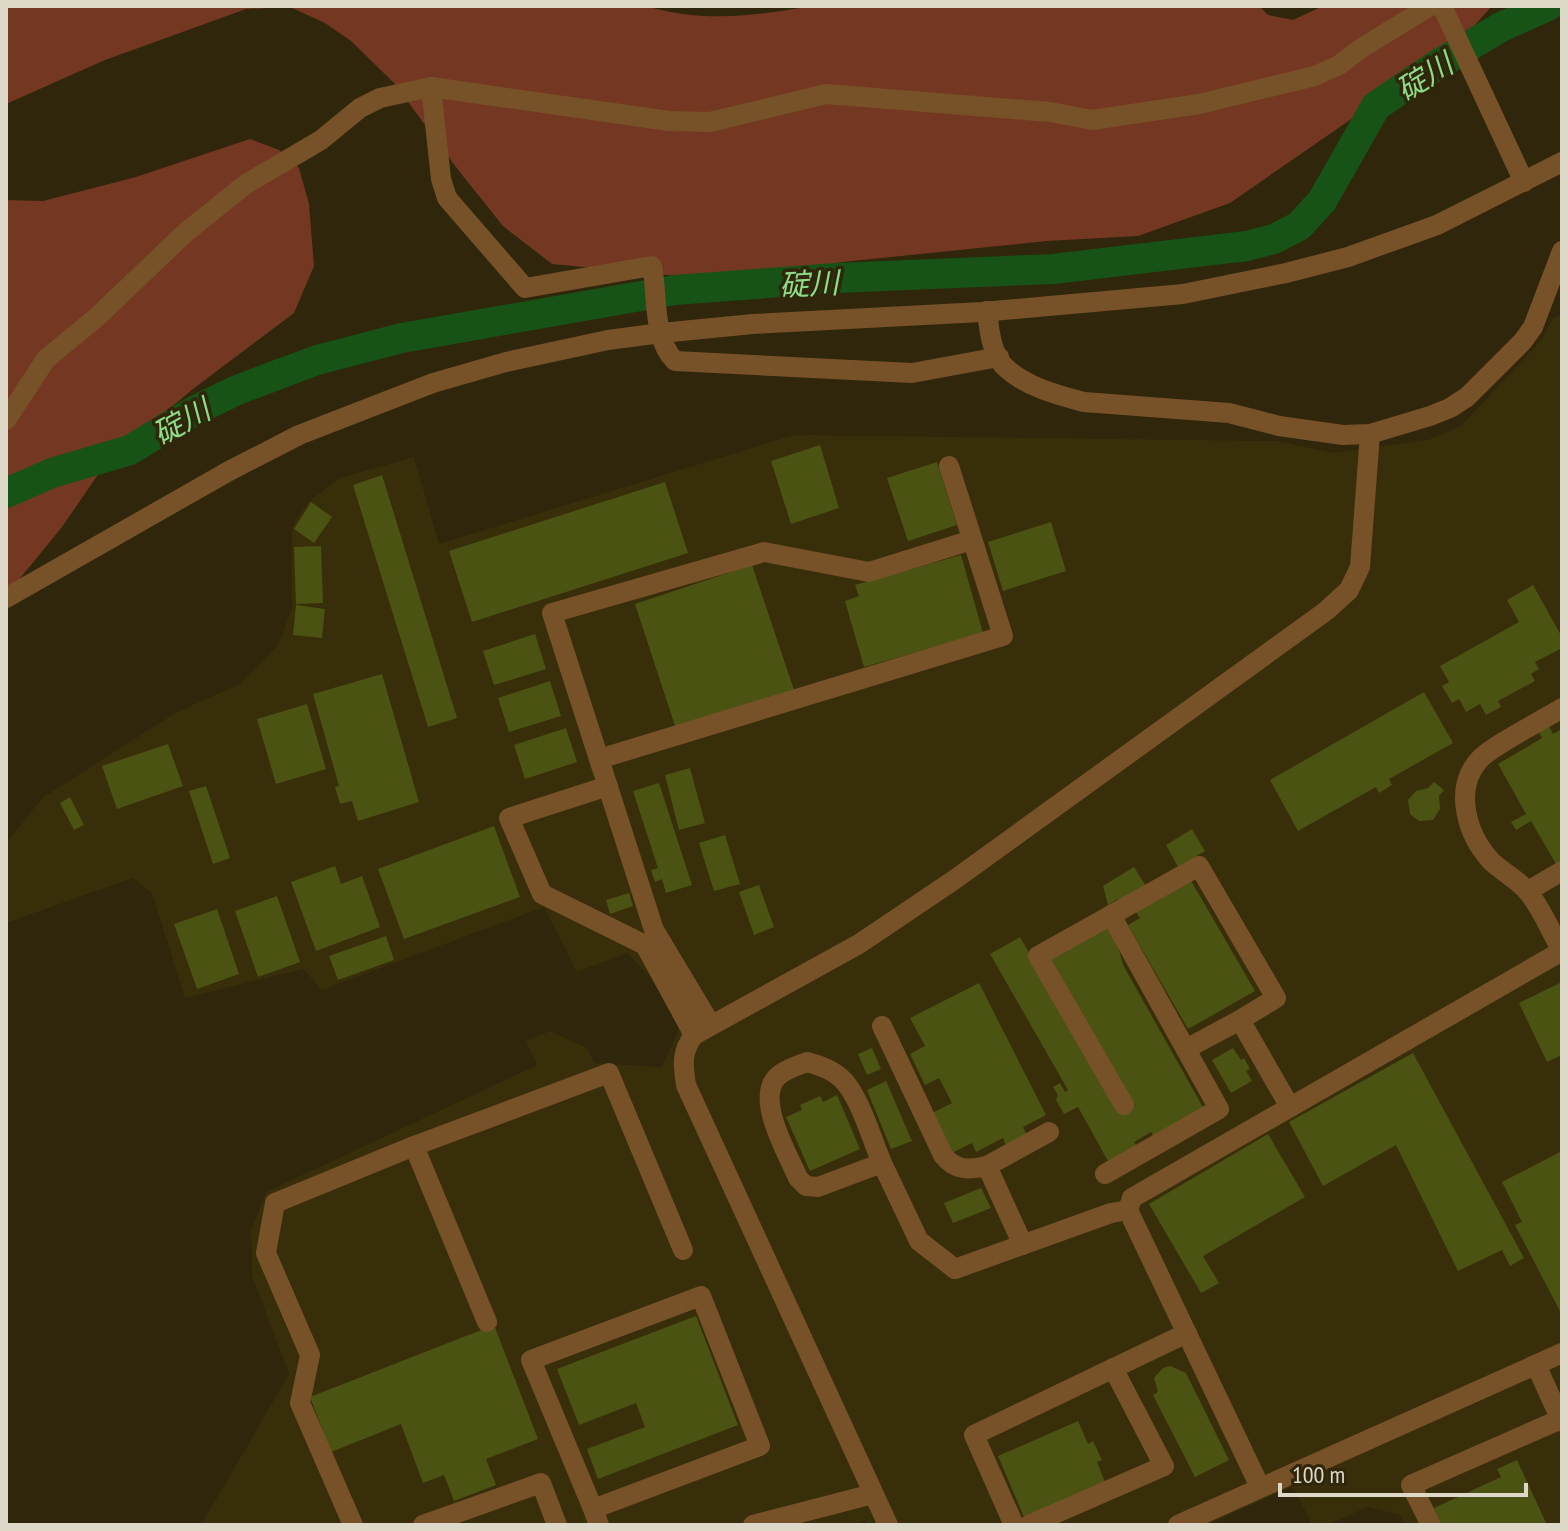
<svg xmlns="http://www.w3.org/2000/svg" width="1568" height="1531" viewBox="0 0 1568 1531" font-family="'PT Sans Narrow','Noto Sans JP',sans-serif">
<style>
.built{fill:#392e0a}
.green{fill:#743822}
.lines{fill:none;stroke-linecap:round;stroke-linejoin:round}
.river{stroke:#175216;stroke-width:30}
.building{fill:#4a5312}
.minor{stroke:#775128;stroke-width:20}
.labels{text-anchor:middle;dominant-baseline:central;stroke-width:7;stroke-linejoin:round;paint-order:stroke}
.water-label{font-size:30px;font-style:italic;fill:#8ddc88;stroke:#2f260b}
</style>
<rect width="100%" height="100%" fill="#2f260b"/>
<path class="built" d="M1562,314V1525H1405L1400,1515L1368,1507L1327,1525H1312L1293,1486L1207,1525H870L864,1521L853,1525H201L289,1374L252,1276L251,1230L266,1192L537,1065L526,1041L550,1031L587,1048L594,1063L662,1067L679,1029L656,983L627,953L577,972L544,907L322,990L303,969L185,998L152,893L133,878L6,923V843L42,798L175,713L240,684L279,644L292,608V527L308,502L340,478L414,457L439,544L794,435L1278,441L1333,453L1428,440L1461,426L1542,339L1553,318Z"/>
<g class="green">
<path d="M6,6H646C702,23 755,16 811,6H1259L1268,15L1293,20L1323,6H1492L1454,48L1230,203L1138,236L1047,241L842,262L730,281L552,264L503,226L459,171L394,83L351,41L325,23L290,7L246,9L105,60L6,104Z"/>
<path d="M250,139L279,150L299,168L309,204L314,266L294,313L193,389L108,460L62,527L17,582L6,590V200L43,201L136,177Z"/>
</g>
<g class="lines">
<path class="river" d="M6,493L52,473L130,450L194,411L237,390L317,360L402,338L675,290L836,278L1053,269L1247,246L1274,239L1299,226L1322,201L1376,106L1437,65L1501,27L1548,6"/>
</g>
<g class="building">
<path d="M820,445L839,508L791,524L771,461Z"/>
<path d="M937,462L957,525L908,541L887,478Z"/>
<path d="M382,475L457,718L428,727L353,485Z"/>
<path d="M665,482L688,553L472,622L449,551Z"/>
<path d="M311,502L332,517L314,543L294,529Z"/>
<path d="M1051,522L1066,571L1003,591L988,542Z"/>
<path d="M321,546L323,603L296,604L294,547Z"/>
<path d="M961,555L983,633L864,667L845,601L859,596L855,585Z"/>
<path d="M752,565L794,690L676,729L635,604Z"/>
<path d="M1533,585L1562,637V648L1535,662L1539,669L1531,674L1535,681L1498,701L1501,707L1486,715L1480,704L1466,712L1459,699L1452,703L1442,686L1449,682L1440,666L1519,622L1507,600Z"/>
<path d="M296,605L325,609L322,638L293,635Z"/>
<path d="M535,634L546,669L494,685L483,651Z"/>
<path d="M382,674L419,802L358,821L352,801L340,804L335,787L339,786L313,694Z"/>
<path d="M550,681L561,716L509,732L498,698Z"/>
<path d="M1424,692L1453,743L1389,779L1392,785L1379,793L1376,787L1298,831L1270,780Z"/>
<path d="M307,704L326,769L276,784L257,719Z"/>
<path d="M1546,721L1553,734L1562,729V861L1556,864L1531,821L1516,830L1511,822L1526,814L1498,764L1542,738L1536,727Z"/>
<path d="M566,728L577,762L525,779L514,745Z"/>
<path d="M168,744L183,786L117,809L102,766Z"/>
<path d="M690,768L705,823L679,830L665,775Z"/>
<path d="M1434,782L1444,790L1439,796L1440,809L1433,820L1419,821L1410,814L1408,800L1416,791L1428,788Z"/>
<path d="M659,783L692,885L666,893L662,879L655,882L651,870L658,868L633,791Z"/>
<path d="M206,786L230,858L213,864L189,791Z"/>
<path d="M70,797L84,825L74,830L60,803Z"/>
<path d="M494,826L520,897L404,939L378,869Z"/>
<path d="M1192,829L1205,851L1178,867L1166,845Z"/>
<path d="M725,835L740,884L714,891L699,843Z"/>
<path d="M335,866L341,884L362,876L380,927L316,951L291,882Z"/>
<path d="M1134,867L1147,888L1121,903L1118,899L1108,905L1103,886Z"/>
<path d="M1190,879L1255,991L1188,1029L1128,925L1140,918L1135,911Z"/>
<path d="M759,885L774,927L754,935L739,892Z"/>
<path d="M629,893L633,906L610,914L606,900Z"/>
<path d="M277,896L300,962L258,977L235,911Z"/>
<path d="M217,909L239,974L197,989L174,924Z"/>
<path d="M1105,925L1118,946L1123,965L1204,1109L1154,1137L1151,1132L1134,1142L1137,1146L1108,1161L1078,1107L1064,1114L1056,1100L1058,1095L1053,1087L1060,1083L1065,1092L1068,1090L990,954L1020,937L1121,1114L1135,1106L1050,957Z"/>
<path d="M386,936L394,960L338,980L329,956Z"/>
<path d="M1562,982V1055L1547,1062L1519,1003Z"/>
<path d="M979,983L1046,1115L1023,1127L1027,1135L1006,1146L1003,1138L976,1152L972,1143L952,1153L932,1113L952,1103L939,1078L925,1085L910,1054L925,1046L910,1018Z"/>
<path d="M872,1048L881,1069L867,1075L858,1054Z"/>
<path d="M1233,1048L1241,1060L1244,1058L1250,1069L1246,1071L1252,1081L1231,1093L1212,1060Z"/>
<path d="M1413,1053L1524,1258L1510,1266L1502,1250L1458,1271L1396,1145L1323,1186L1289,1122Z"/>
<path d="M886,1081L912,1141L891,1149L867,1090Z"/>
<path d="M837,1095L860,1149L810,1171L786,1117L802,1110L800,1105L820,1096L823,1102Z"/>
<path d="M1268,1134L1305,1197L1203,1256L1219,1283L1201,1293L1149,1204Z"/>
<path d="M1562,1151V1315L1515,1225L1522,1222L1502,1182Z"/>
<path d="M981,1188L991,1208L953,1223L944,1203Z"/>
<path d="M696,1316L738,1425L598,1479L587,1449L645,1427L636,1403L579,1425L557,1369Z"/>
<path d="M494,1325L538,1439L486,1459L496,1485L454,1501L444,1475L423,1483L401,1424L331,1452L310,1397Z"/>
<path d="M1170,1366L1186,1373L1229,1460L1195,1477L1153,1395L1158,1392L1154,1378L1163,1368Z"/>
<path d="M1078,1421L1088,1444L1093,1441L1102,1460L1097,1462L1105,1482L1024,1517L998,1456Z"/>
<path d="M1517,1460L1547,1525H1442L1434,1508L1501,1477L1497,1469Z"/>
</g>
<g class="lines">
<g class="minor">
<path d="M1442,6L1524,182"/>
<path d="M431,87L441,179L447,198L525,288L652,266C658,295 652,338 675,361L912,373L999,357"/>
<path d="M987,311C989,328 991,352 1003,365C1023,386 1057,395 1084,402L1229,413L1279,426L1343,435L1370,434L1430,416L1450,408L1467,397L1523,341L1533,327L1562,251"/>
<path d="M6,420L46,359L97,317L185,233L246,184L321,140L360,108L380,98L431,87L669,121L710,122L826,94L1050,112L1092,120L1199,104L1315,76L1339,65L1360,49L1430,6"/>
<path d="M6,598L229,471L299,435L433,383L506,362L608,340L661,333L753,324L982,312L1183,294L1286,273L1348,257L1437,225L1562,162"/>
<path d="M1562,708C1543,720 1491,746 1479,760C1453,789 1467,835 1491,861C1502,872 1519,880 1528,892C1542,909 1551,932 1562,951"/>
<path d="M599,759L1003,636L949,466"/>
<path d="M608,786L509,818L542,894L645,945L694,1035"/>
<path d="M1528,891L1562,871"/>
<path d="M711,1025L654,930L552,613L764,552L869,572L972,540"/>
<path d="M882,1026L943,1155C955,1171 969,1170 987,1166"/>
<path d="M1186,1049L1240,1020"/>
<path d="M1124,1105L1038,956L1199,866L1276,998L1240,1020L1290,1107"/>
<path d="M414,1146L487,1322"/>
<path d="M882,1163C872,1140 859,1094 841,1078C831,1069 819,1065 807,1062C797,1066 786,1069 778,1076C754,1098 788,1154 798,1178L806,1186L818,1187L882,1163L919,1241L955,1269L1111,1213L1128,1210"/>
<path d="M1105,1174L1219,1109L1111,915"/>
<path d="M1023,1245L987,1166L1049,1132"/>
<path d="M1536,1365L1562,1422"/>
<path d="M1260,1487L1128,1210L1132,1198L1562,951"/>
<path d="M593,1509L760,1446L701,1296L531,1360L593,1509L599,1525"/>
<path d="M353,1525L300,1403L310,1355L266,1253L275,1203L414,1146L609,1073L683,1250"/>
<path d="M423,1525L541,1483L557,1525"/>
<path d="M753,1525L873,1494"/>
<path d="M888,1525L686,1085C683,1065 681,1052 694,1035L859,944L954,880L1326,611L1349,590L1360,567L1370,434"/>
<path d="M1014,1525L974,1435L1187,1333"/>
<path d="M1029,1525L1164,1466L1113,1368"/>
<path d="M1178,1525L1562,1353"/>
<path d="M1431,1525L1411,1485L1561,1419"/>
</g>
</g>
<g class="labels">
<g class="water-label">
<text transform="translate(1424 76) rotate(-32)">碇川</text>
<text transform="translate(809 283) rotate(-3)">碇川</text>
<text transform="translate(181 421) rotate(-29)">碇川</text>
</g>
</g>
<rect width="1568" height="1531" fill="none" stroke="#ddd8c8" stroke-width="16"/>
<path d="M1280 1483v12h246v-12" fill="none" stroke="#ddd8c8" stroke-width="4"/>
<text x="1292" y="1483" font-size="24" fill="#ddd8c8" stroke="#2f260b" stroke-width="6" paint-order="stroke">100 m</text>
</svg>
